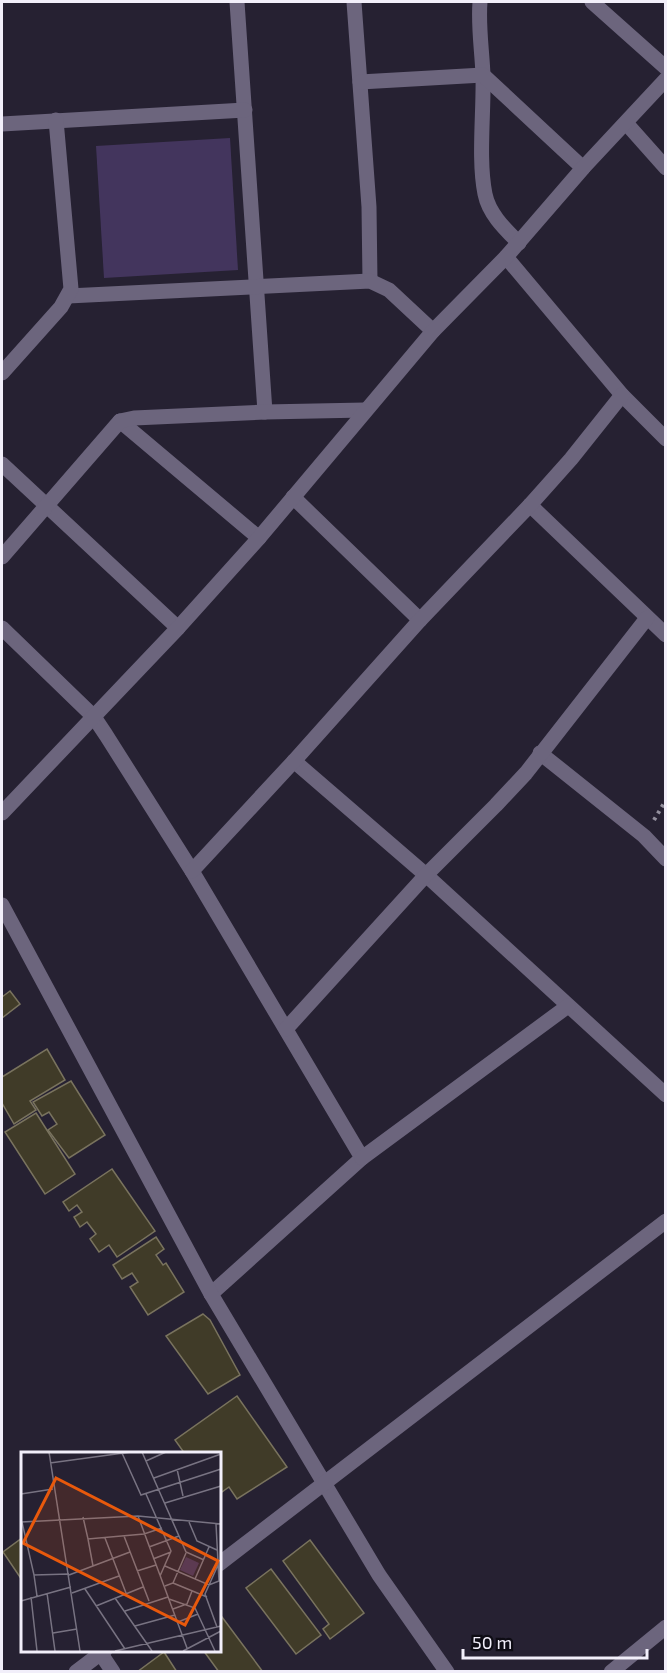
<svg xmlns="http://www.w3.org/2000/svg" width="667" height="1673" viewBox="0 0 667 1673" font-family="'Exo 2',sans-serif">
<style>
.green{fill:#43355d}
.building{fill:#403b28;stroke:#79735e;stroke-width:1.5}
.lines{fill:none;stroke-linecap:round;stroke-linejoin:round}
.path{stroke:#938f9d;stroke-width:4;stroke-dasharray:3 4.5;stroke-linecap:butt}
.minor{stroke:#6c657d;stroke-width:15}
.inset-road{fill:none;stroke:#787382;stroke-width:1.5}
.view{fill:#e8590c;fill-opacity:0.15;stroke:#e8590c;stroke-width:3}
.inset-edge{fill:none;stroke:#f2effa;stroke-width:3}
</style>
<rect width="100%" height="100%" fill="#262132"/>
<path class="green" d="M230,138L238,270L104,278L96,146Z"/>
<g class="building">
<path d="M10,991L20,1004L2,1018V997Z"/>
<path d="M47,1049L65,1080L30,1101L36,1110L14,1124L2,1103V1077Z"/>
<path d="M71,1081L105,1135L69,1158L48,1130L57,1124L49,1112L42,1116L33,1102Z"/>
<path d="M36,1113L75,1174L45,1194L5,1132Z"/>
<path d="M112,1169L155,1231L117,1257L109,1245L99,1252L90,1239L96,1234L87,1222L80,1227L74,1217L82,1212L77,1205L69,1211L63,1202Z"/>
<path d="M156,1237L164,1249L156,1255L163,1265L166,1263L184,1292L148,1315L130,1287L138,1282L132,1273L122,1279L113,1265Z"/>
<path d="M203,1314L210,1320L240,1375L208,1394L166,1336Z"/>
<path d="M237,1396L287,1467L237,1499L229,1487L219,1494V1454H185L175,1440Z"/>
<path d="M22,1538V1580L3,1552Z"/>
<path d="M310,1540L364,1613L330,1639L323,1629L329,1624L283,1561Z"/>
<path d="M271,1569L321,1635L296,1654L246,1588Z"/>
<path d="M222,1617L263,1672H219L203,1650H219V1619Z"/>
<path d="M164,1652L177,1672H137Z"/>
</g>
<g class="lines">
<path class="path" d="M654,820L666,800"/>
<g class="minor">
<path d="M237,2L265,412"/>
<path d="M354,2L369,207L370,281"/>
<path d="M480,2C478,26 482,50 483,75C484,111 478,160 485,194C489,214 505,229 519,243"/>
<path d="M592,2L666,68"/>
<path d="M360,82L483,75L583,168"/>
<path d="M626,123L666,168"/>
<path d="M2,124L245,110"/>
<path d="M506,257L622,395L666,439"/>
<path d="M68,296L370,281L389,290L433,331"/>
<path d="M2,373L61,307L71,289L56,120"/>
<path d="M120,421L259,538"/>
<path d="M2,464L178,628"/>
<path d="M293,497L420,620"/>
<path d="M530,505L666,635"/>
<path d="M2,557L120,421L134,418L265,412L365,410"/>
<path d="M2,628L94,717L106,735L192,871L362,1158L211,1294"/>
<path d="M540,753L644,836L666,859"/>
<path d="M294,761L426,875L666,1095"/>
<path d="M2,813L178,628L259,538L433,331L506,257L583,168L666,79"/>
<path d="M192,871L294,761L420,620L530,505L571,459L622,395"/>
<path d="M2,905L211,1294L379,1575L447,1672"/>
<path d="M286,1029L426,875L496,805L526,773L647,618"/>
<path d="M362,1158L568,1006"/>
<path d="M219,1564L666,1221"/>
<path d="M101,1654L113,1672"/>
<path d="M76,1672L105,1650"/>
<path d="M611,1672L666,1627"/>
</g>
</g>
<g transform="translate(21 1452)">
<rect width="200" height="200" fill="#262132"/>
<path d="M165,105L178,111L172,124L159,118Z" fill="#43355d"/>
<path class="inset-road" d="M28,0L59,199M121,0L165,100L183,108M101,1L120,43L200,17M125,9L145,0M29,11L110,0M156,17L162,44M133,26L200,2M0,42L32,37M125,42L150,99L139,124M0,46V70M144,51L200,34M117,64L166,196M62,65L67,87L123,82L141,76M168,70L176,89L196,98M103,84L128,149M84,86L105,141M67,87L72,114M128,95L158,84M132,107L150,100M144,114L188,133L198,129L195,72M116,119L135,113M48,122L13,123L1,70L117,64L200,72M13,123L16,144M48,123L109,100M174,127L188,95M152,131L186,145M144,134L152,131L165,101M64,137L104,197M26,141L34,199M51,141L98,124M10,145L16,199M94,146L131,199M148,147L174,156L194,199M0,149L50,135M75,154L122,135M152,157L166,152L171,139M104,159L147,145M157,170L177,162M114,174L154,163M196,175L184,142L197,113M32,181L56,177M94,199L200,174M162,199L200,179"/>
<path class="view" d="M35,26L197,109L164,173L2,91Z"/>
<rect width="200" height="200" class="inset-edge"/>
</g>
<rect width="667" height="1673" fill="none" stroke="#f2effa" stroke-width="6"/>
<path d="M463 1649v9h184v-9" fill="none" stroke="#f2effa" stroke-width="3"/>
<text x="472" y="1649" font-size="18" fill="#f2effa" stroke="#0e0c14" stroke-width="4.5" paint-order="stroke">50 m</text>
</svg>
